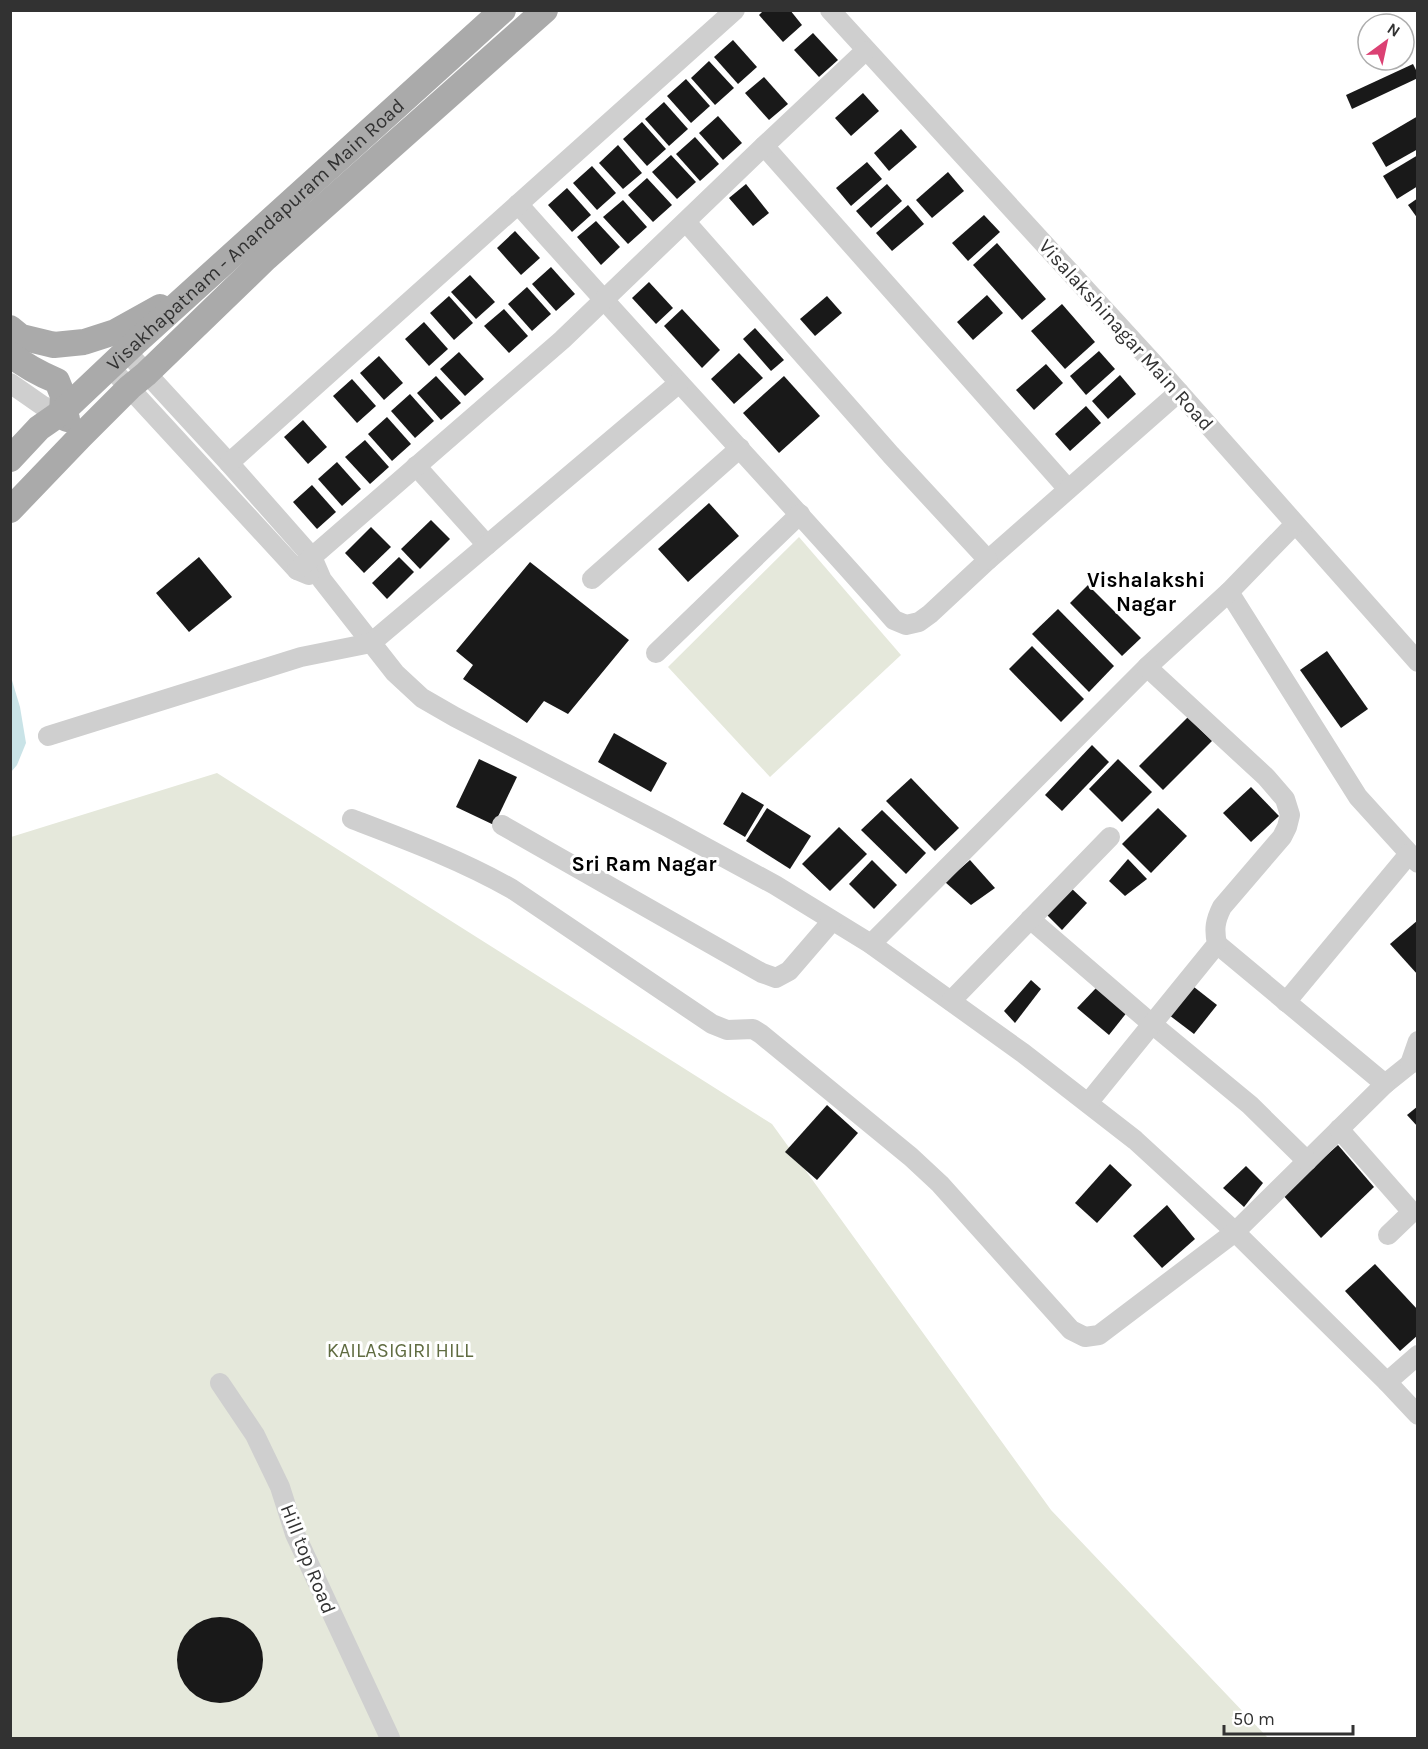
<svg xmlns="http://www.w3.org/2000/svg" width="1428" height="1749" viewBox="0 0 1428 1749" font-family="Karla,sans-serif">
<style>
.green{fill:#e5e8db}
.water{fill:#c9e3e7}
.building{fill:#191919}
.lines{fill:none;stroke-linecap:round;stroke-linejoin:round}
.minor{stroke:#cfcfcf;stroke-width:20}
.major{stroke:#aaa;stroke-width:26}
.labels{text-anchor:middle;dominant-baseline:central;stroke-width:6;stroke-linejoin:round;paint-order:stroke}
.street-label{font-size:20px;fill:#323232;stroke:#fff}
.park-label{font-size:20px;fill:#606c41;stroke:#fff}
.neighbourhood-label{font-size:21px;font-weight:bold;fill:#000;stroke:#fff}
</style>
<rect width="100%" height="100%" fill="#fff"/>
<g class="green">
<path d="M799,537L901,655L770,777L668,667Z"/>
<path d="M217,773L772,1124L1051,1510L1268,1738H11V837Z"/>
</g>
<path class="water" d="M11,677L20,707L26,743L17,765L11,772Z"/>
<g class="building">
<path d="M764,10H790L802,25L783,42L759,15Z"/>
<path d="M813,33L838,60L819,77L794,50Z"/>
<path d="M733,40L757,67L738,84L714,57Z"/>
<path d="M709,61L734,88L715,105L691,78Z"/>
<path d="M1413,64L1418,74V78L1352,109L1346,95Z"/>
<path d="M764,77L788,104L769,120L745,93Z"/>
<path d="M686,79L710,106L691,123L667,96Z"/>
<path d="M863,93L879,111L851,136L835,118Z"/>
<path d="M664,102L688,129L669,146L645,119Z"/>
<path d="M718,116L742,143L723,160L699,133Z"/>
<path d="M1418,116V149L1386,167L1372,143Z"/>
<path d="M642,122L666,149L647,166L623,139Z"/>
<path d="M901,129L917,147L889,171L874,153Z"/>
<path d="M695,137L719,164L700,181L676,154Z"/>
<path d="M618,145L642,173L623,189L599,163Z"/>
<path d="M671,155L696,182L677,199L652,172Z"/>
<path d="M1418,155V186L1397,199L1383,176Z"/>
<path d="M867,162L882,179L851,206L836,188Z"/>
<path d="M592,166L616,193L597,210L573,183Z"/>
<path d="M948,172L964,191L932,218L916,200Z"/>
<path d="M647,178L672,205L653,222L628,195Z"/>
<path d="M746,184L769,213L753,226L729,198Z"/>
<path d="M887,184L902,201L871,228L856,211Z"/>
<path d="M567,188L591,215L572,232L548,205Z"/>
<path d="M1418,198V219L1408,205Z"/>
<path d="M623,200L647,227L628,244L603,217Z"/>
<path d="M908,205L924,224L892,251L876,233Z"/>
<path d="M984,215L1000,232L968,261L952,243Z"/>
<path d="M596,221L620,247L601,265L577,237Z"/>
<path d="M515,231L540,258L521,275L497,248Z"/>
<path d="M997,243L1046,299L1022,320L973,265Z"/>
<path d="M551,267L575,294L556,311L532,284Z"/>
<path d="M470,275L495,302L476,319L451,292Z"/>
<path d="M649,282L673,308L656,324L632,298Z"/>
<path d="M527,287L551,314L532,331L508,304Z"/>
<path d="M987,295L1003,313L973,340L957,322Z"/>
<path d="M449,296L473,323L454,340L430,313Z"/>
<path d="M827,296L842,313L815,336L800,319Z"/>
<path d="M1062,304L1095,342L1065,369L1031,331Z"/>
<path d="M504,309L528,336L509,353L484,326Z"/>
<path d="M682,309L720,350L702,368L664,326Z"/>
<path d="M424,322L448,349L429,366L405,339Z"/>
<path d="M755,328L784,360L771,371L743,339Z"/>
<path d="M1099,351L1115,369L1086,395L1070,376Z"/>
<path d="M459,352L484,379L465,396L440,369Z"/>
<path d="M739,353L763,378L734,404L711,379Z"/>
<path d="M379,356L403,383L384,400L360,373Z"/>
<path d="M1046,364L1063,383L1034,410L1016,390Z"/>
<path d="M1120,375L1136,394L1108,419L1092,401Z"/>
<path d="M436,376L461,403L441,420L417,393Z"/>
<path d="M784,376L820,416L779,453L743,413Z"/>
<path d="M352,379L376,406L357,423L333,396Z"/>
<path d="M410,394L434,421L415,438L391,411Z"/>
<path d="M1086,406L1101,423L1070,451L1055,434Z"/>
<path d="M387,417L411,444L392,461L368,434Z"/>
<path d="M303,420L327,447L308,464L284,437Z"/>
<path d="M365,440L389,467L370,484L345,457Z"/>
<path d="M337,462L361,489L342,506L318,479Z"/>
<path d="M312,485L336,512L317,529L293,502Z"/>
<path d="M709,503L739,536L688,582L658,549Z"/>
<path d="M431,520L450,539L420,569L401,549Z"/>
<path d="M371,527L391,547L364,573L345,553Z"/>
<path d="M199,557L232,597L189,632L156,593Z"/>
<path d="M399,557L414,572L387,599L372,583Z"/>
<path d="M530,562L629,640L568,714L544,701L527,723L463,679L473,665L456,651Z"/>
<path d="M1088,585L1141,638L1122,656L1070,603Z"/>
<path d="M1058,609L1114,666L1089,692L1032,634Z"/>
<path d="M1032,646L1084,699L1061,722L1009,669Z"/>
<path d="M1327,651L1368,709L1341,728L1300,670Z"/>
<path d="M1188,717L1212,741L1163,790L1139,766Z"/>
<path d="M614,733L667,763L651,792L598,762Z"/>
<path d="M1092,745L1109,762L1062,811L1045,795Z"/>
<path d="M479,759L517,777L494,825L456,807Z"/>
<path d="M1118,759L1152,792L1122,822L1089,789Z"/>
<path d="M911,778L959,828L935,851L886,801Z"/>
<path d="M1251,787L1279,816L1251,842L1223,813Z"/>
<path d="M742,792L764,805L745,837L723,824Z"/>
<path d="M767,808L811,836L790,869L746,841Z"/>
<path d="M1158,808L1187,836L1151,873L1122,844Z"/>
<path d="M882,810L926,853L906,874L861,830Z"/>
<path d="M839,827L867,854L830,891L802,864Z"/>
<path d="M1128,859L1147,879L1125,896L1109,881Z"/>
<path d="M872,860L897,885L874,909L849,884Z"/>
<path d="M970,860L995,888L971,905L945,882Z"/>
<path d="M1070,887L1087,903L1062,930L1045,913Z"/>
<path d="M1418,920V975L1390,944Z"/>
<path d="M1031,980L1041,989L1015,1023L1004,1011Z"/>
<path d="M1097,987L1128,1011L1109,1035L1077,1008Z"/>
<path d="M1194,987L1217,1005L1194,1034L1169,1015Z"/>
<path d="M827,1105L858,1133L817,1180L785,1152Z"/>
<path d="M1418,1106V1127L1407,1115Z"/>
<path d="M1338,1145L1374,1187L1321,1238L1282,1194Z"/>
<path d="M1110,1164L1132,1185L1097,1223L1075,1203Z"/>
<path d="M1246,1166L1263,1183L1244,1207L1223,1188Z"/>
<path d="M1167,1205L1195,1239L1162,1268L1133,1236Z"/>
<path d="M1375,1264L1418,1310V1335L1400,1351L1345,1291Z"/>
<circle cx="220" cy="1660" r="43"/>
</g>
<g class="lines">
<g class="minor">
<path d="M830,10L1154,364L1418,662"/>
<path d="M764,146L1068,489"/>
<path d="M518,204C642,344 770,480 894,620L906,625L919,622L930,614L988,560L1179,392"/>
<path d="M686,222L891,455L988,560"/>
<path d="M126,351L229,463L312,557L322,580L395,673L422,698L455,717L668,827L775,885L871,944L1023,1053L1135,1140L1231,1228L1387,1382L1418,1415"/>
<path d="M110,367L297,570L309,575"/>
<path d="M10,383L43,406L62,412"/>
<path d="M229,463L735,10"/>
<path d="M416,466L487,545"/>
<path d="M297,570L562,340L764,146L865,51"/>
<path d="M592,579L740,448"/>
<path d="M1229,592L1358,797L1418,863"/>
<path d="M656,653L800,514"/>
<path d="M48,736L301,657L371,643L679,383"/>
<path d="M352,819C407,840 461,860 512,889L712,1024L727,1030L753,1029L761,1034L911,1157L940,1184L1071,1330L1085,1337L1099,1335L1235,1232L1385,1084L1410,1064L1418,1060"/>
<path d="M502,825L762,973L776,978L789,971L832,921"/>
<path d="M1030,919L1152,1024L1250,1105L1307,1161"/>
<path d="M871,944L1147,667L1229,592L1295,524"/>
<path d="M1217,944L1385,1084"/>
<path d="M951,1001L1110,837"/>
<path d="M1286,1002L1409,854"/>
<path d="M1410,1064L1418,1041"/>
<path d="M1088,1103L1217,944C1214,929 1215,921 1222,907L1282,837L1287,827L1290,815L1285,799L1266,777L1147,667"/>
<path d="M1339,1129L1412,1212L1388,1235"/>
<path d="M1387,1382L1418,1355"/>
<path d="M220,1383L255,1435L280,1487L295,1534L390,1738"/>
</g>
<g class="major">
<path d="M10,328L21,337L54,345L84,342L115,332L160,307"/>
<path d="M10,354C25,366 40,374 57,381L63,396L62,412L67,419"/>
<path id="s1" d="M10,459L39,428L62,412L136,342L503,10"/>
<path d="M10,510L81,436L130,387L146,374L266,258L545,10"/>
</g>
</g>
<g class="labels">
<g class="street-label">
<text stroke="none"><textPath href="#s1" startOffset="333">Visakhapatnam - Anandapuram Main Road</textPath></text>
<text transform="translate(1126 335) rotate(48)">Visalakshinagar Main Road</text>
<text transform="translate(308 1559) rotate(68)">Hill top Road</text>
</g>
<g class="park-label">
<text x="400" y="1350">KAILASIGIRI HILL</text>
</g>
<g class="neighbourhood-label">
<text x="1146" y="580">Vishalakshi<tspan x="1146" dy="24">Nagar</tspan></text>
<text x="644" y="864">Sri Ram Nagar</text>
</g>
</g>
<rect width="1428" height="1749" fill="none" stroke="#323232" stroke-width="24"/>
<g transform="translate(1386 42) rotate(33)"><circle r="28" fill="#ffffff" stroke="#adadad" stroke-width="1.5"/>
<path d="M0-4.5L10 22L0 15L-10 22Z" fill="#db4173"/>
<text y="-9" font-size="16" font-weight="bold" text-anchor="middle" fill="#323232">N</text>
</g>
<path d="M1224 1725v9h129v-9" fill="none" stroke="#323232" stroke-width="3"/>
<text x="1233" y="1725" font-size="18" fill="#323232" stroke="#ffffff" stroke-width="4.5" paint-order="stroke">50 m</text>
</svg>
